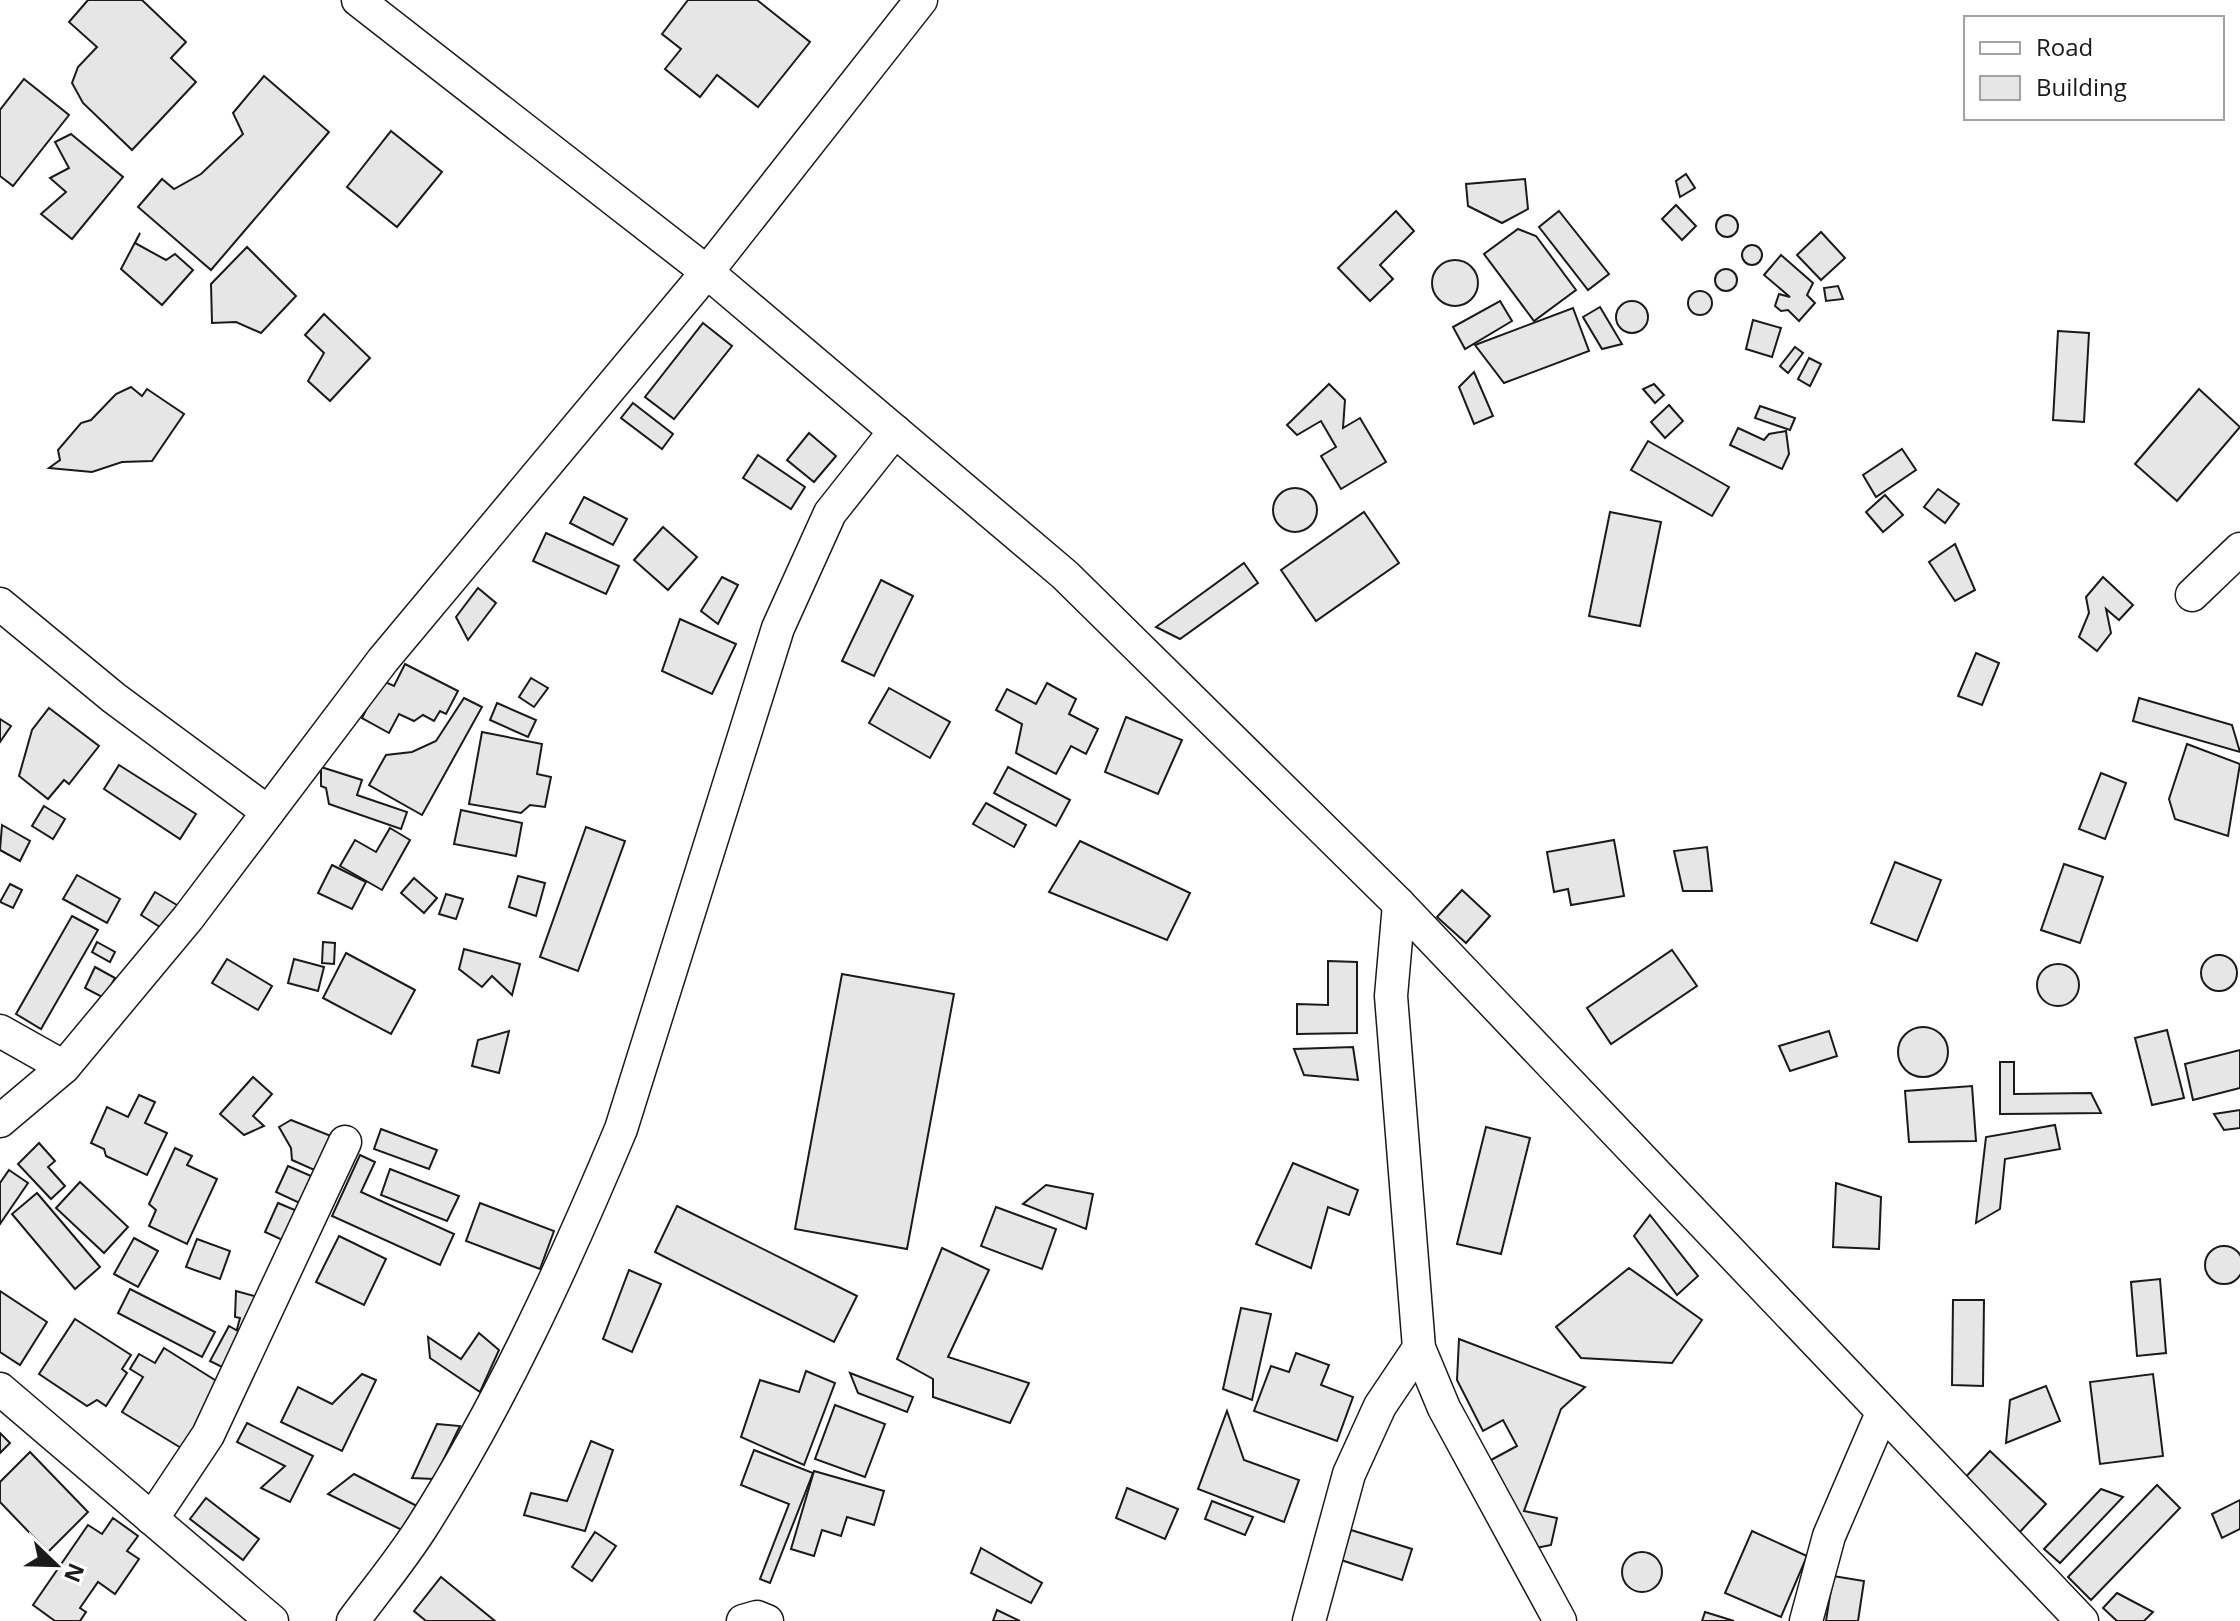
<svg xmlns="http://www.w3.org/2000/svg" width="2240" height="1621" viewBox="0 0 2240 1621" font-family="'Open Sans',sans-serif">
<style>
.building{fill:#e6e6e6;stroke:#1a1a1a;stroke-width:2}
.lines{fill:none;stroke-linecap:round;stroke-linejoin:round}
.street-casing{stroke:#1a1a1a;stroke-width:35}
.street{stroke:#fff;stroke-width:32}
</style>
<rect width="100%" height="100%" fill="#fff"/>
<g class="building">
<path d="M88,0H142L186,42L171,58L196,82L132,150L83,103L72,83L78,67L97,47L69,22Z"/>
<path d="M688,0H757L810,42L758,107L717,75L700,97L665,69L681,49L662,34Z"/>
<path d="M264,76L329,132L211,270L138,207L162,179L174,189L201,174L243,134L233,113Z"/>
<path d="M24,79L69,115L13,186L0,176V110Z"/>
<path d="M391,131L442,172L397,227L347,187Z"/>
<path d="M71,134L123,177L72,239L41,214L66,192L50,178L69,168L55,142Z"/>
<path d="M1686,174L1695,188L1680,197L1676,181Z"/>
<path d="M1525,179L1528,209L1502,223L1468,206L1466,184Z"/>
<path d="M1676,205L1696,226L1682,240L1662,219Z"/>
<path d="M1396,211L1414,231L1380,265L1393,279L1370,301L1338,268Z"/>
<path d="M1559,211L1609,274L1588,290L1539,227Z"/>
<circle cx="1727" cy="226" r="11"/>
<path d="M1518,229L1536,236L1576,290L1534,321L1484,254Z"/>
<path d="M1821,232L1845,258L1821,280L1797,255Z"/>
<path d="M140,233L135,243L166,260L175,254L193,270L162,305L121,269Z"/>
<circle cx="1752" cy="255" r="10"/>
<path d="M247,247L296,296L261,333L236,322L212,323L211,284Z"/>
<path d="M1781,255L1813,283L1807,295L1815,303L1799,321L1788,310L1781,311L1775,306L1779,294L1790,297L1764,275Z"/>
<circle cx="1455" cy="283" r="23"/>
<circle cx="1726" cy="280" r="11"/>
<path d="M1838,286L1843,299L1826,301L1824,288Z"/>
<circle cx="1700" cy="303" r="12"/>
<circle cx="1632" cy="317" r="16"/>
<path d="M1500,301L1512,321L1465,349L1453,327Z"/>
<path d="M1600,307L1622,344L1602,349L1583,317Z"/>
<path d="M1573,308L1589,351L1504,383L1475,345Z"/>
<path d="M324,314L370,358L330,401L308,381L324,353L305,335Z"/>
<path d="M1753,320L1781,328L1772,357L1746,349Z"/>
<path d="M703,323L732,346L674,419L645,397Z"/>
<path d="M2058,331L2089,333L2084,422L2053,420Z"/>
<path d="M1795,347L1803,353L1788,373L1780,366Z"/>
<path d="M1809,358L1821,364L1810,386L1798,379Z"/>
<path d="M1474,372L1493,416L1474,424L1459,387Z"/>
<path d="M1329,384L1345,400L1343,428L1360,418L1386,462L1341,489L1321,456L1336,447L1321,421L1297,435L1287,425Z"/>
<path d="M1654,384L1664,395L1655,403L1643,389Z"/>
<path d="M131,387L142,396L147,389L184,414L152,461L122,462L92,472L49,468L60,460L58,450L81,423L91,420L116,394Z"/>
<path d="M2199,389L2240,427L2177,501L2135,464Z"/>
<path d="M633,403L673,434L662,449L621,418Z"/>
<path d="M1669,405L1683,421L1665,438L1651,422Z"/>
<path d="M1760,406L1795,418L1790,430L1755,418Z"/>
<path d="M1738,428L1764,440L1769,434L1786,431L1789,454L1782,469L1730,445Z"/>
<path d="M809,433L836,456L814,482L787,460Z"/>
<path d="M1648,441L1729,487L1712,516L1631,470Z"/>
<path d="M1902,449L1916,470L1876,497L1863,475Z"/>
<path d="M758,455L805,487L791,509L743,478Z"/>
<circle cx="1295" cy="510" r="22"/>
<path d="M1938,489L1959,504L1945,523L1924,507Z"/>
<path d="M1885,495L1903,515L1883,532L1866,512Z"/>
<path d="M584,497L627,519L613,545L570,523Z"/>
<path d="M1364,512L1399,563L1316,621L1281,570Z"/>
<path d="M1610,512L1661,522L1640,626L1589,616Z"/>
<path d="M663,527L697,557L668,590L634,560Z"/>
<path d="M546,533L619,566L606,594L533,561Z"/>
<path d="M1955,544L1975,590L1955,601L1929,562Z"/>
<path d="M1244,563L1258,583L1180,639L1156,627Z"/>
<path d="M722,577L738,585L718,624L701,611Z"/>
<path d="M2103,577L2133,605L2119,620L2106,609L2111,633L2097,651L2079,637L2089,613L2086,597Z"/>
<path d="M881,580L913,596L874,676L842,661Z"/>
<path d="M478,588L496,603L468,640L456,617Z"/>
<path d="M680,619L736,644L712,694L662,671Z"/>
<path d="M1976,653L1999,663L1982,705L1958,696Z"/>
<path d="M405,664L458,691L446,714L440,711L434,721L423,715L414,721L399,714L389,733L362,718L381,680L394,686Z"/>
<path d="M531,678L548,688L534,707L519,697Z"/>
<path d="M1047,683L1076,699L1069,714L1098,729L1086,754L1071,746L1056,774L1016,753L1022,724L996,710L1007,689L1036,704Z"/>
<path d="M889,688L950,722L930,758L869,723Z"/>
<path d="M464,698L482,707L422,815L369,785L386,755L412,752L436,741Z"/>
<path d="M2139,698L2232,725L2240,752L2133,721Z"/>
<path d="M497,703L536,720L528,737L490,720Z"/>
<path d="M49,708L99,746L69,784L64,780L48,799L19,776L32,730Z"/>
<path d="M1126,717L1182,740L1158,794L1105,772Z"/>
<path d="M0,719L11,726L0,742Z"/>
<path d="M482,732L542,744L537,774L551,777L545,807L530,805L521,813L469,804Z"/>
<path d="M2187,744L2240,764L2228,836L2175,819L2169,799Z"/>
<path d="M119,765L196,814L180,839L104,789Z"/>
<path d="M321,767L362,780L357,795L407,812L401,829L329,804L326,788L321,786Z"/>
<path d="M1008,767L1070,800L1056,826L994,793Z"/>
<path d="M2101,773L2126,783L2105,839L2079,829Z"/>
<path d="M986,803L1026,825L1014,847L973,824Z"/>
<path d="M44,806L65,819L53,839L32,826Z"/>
<path d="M461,810L522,823L516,856L454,844Z"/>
<path d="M2,825L30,841L20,861L0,850Z"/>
<path d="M586,827L625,841L578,971L540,957Z"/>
<path d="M390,828L410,840L382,890L340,866L355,840L376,852Z"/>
<path d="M1614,840L1624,896L1571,905L1568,889L1554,892L1547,852Z"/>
<path d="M1080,841L1190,893L1167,940L1049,892Z"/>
<path d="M1707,847L1712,891H1683L1674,851Z"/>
<path d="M1895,862L1941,880L1917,941L1871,923Z"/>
<path d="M2064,864L2103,877L2080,943L2041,930Z"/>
<path d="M332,865L366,882L352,909L318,893Z"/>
<path d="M77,875L120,899L107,923L63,899Z"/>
<path d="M518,876L545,883L536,916L509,907Z"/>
<path d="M414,878L437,898L424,913L401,893Z"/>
<path d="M10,884L22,890L13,908L0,902Z"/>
<path d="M1462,890L1490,916L1466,943L1437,917Z"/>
<path d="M155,892L182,908L168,932L141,915Z"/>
<path d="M446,894L463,899L456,919L439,914Z"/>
<path d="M72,916L98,930L41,1029L16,1014Z"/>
<path d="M97,942L115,952L110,962L92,952Z"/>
<path d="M323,942L335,943L334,964L322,963Z"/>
<path d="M464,949L520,964L512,995L492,976L482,987L459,969Z"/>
<path d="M1672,950L1697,986L1611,1044L1587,1008Z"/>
<path d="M346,953L415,990L391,1034L323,998Z"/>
<circle cx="2219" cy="973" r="18"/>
<path d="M227,959L272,986L258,1010L212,983Z"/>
<path d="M294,959L324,967L318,991L288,983Z"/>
<path d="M1328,961L1357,962V1033L1297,1034V1004L1328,1005Z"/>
<circle cx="2058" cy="985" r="21"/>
<path d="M95,967L115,978L104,998L85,988Z"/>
<path d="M842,974L954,994L907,1249L795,1229Z"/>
<circle cx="1923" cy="1052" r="25"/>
<path d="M2167,1030L2184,1098L2152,1105L2135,1038Z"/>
<path d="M509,1031L499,1073L472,1066L478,1040Z"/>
<path d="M1829,1031L1837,1056L1790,1071L1779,1046Z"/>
<path d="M1353,1047L1358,1080L1304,1075L1294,1049Z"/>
<path d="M2240,1050V1088L2193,1100L2185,1064Z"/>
<path d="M2000,1062H2014V1094L2091,1093L2101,1113L2000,1114Z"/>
<path d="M253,1077L272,1094L253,1116L264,1126L244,1135L220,1114Z"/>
<path d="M1972,1086L1976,1141L1909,1142L1905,1091Z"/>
<path d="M139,1095L155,1102L145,1123L167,1133L147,1175L106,1156L104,1149L91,1143L107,1107L128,1117Z"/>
<path d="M2240,1110V1128L2224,1130L2214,1114Z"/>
<path d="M291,1120L336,1138L321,1173L292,1160L291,1148L279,1127Z"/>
<path d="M2055,1125L2060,1149L2005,1159L2000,1209L1976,1223L1986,1137Z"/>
<path d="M1486,1127L1530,1138L1501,1254L1457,1244Z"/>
<path d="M381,1129L437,1150L429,1169L374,1149Z"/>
<path d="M39,1143L55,1161L48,1167L65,1186L51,1199L18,1164Z"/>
<path d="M175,1148L192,1156L187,1165L217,1179L187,1244L149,1226L156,1210L149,1204Z"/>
<path d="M360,1155L375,1162L361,1192L454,1234L440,1265L332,1216Z"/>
<path d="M1293,1163L1358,1190L1349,1215L1328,1207L1311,1268L1256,1244Z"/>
<path d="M288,1166L318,1179L306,1206L276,1192Z"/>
<path d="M390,1169L459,1196L447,1221L381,1195Z"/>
<path d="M9,1170L28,1183L0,1224V1183Z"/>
<path d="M80,1182L128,1227L104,1253L56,1208Z"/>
<path d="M1836,1183L1881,1197L1879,1249L1833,1247Z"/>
<path d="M1046,1185L1093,1194L1086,1229L1023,1204Z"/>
<path d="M37,1193L100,1267L75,1289L12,1214Z"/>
<path d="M278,1203L302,1213L289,1243L265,1232Z"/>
<path d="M480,1203L554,1231L540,1269L466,1241Z"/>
<path d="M677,1206L857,1296L834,1342L655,1252Z"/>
<path d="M996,1207L1056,1229L1042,1269L981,1246Z"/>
<path d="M1650,1215L1698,1276L1677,1295L1634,1236Z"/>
<path d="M339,1236L386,1259L364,1305L316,1282Z"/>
<path d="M134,1238L158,1251L138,1287L114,1274Z"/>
<path d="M197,1239L230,1251L220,1279L186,1267Z"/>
<circle cx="2224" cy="1265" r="19"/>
<path d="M942,1248L989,1270L948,1357L1029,1383L1010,1423L933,1397V1379L897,1359Z"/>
<path d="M1629,1268L1702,1320L1672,1363L1581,1358L1556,1327Z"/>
<path d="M629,1270L661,1284L632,1352L603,1339Z"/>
<path d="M2160,1279L2166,1353L2137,1356L2131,1282Z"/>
<path d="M130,1289L215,1332L202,1357L118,1313Z"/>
<path d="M0,1291L47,1322L20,1365L0,1352Z"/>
<path d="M236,1291L265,1299L255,1334L237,1329L240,1318L235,1317Z"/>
<path d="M1953,1300H1984L1983,1386L1952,1385Z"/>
<path d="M1241,1308L1271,1314L1252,1400L1223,1389Z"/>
<path d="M75,1319L131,1355L122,1369L127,1373L106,1406L97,1400L87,1406L39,1374Z"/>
<path d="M229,1326L250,1338L232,1372L210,1361Z"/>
<path d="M479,1333L499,1350L480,1392L430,1358L428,1337L461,1359Z"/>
<path d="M1459,1339L1585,1387L1561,1409L1524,1511L1557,1518L1551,1545L1536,1548L1491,1460L1517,1446L1503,1420L1483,1431L1457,1380Z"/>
<path d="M164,1348L226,1387L186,1451L122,1412L143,1377L130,1369L139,1354L155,1363Z"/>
<path d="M1296,1353L1329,1365L1321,1385L1353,1397L1337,1441L1254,1411L1271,1366L1289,1372Z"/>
<path d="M806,1371L835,1383L804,1465L741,1437L760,1380L799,1392Z"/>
<path d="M850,1373L913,1397L907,1412L858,1393Z"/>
<path d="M362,1374L376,1380L342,1451L281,1422L298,1387L332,1404Z"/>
<path d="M2153,1374L2163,1456L2100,1464L2090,1382Z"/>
<path d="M2046,1386L2060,1421L2006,1443L2010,1400Z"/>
<path d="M835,1405L885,1424L865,1477L815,1459Z"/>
<path d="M1227,1411L1244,1460L1299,1480L1284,1522L1198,1489Z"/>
<path d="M247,1423L313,1456L290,1502L261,1488L285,1466L237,1442Z"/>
<path d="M437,1424L460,1426L434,1479L412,1478Z"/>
<path d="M0,1433L10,1443L0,1453Z"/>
<path d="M591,1441L613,1450L585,1531L524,1515L531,1493L567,1501Z"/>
<path d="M754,1450L813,1473L770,1583L760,1579L789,1504L741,1485Z"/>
<path d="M1990,1451L2046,1504L2017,1535L1961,1482Z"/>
<path d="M30,1452L88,1512L48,1552L0,1502V1482Z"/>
<path d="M814,1471L884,1491L874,1525L847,1517L841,1536L822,1530L814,1556L791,1549Z"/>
<path d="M354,1474L417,1506L404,1531L328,1494Z"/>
<path d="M2157,1485L2180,1508L2091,1600L2068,1577Z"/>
<path d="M1127,1488L1178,1509L1165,1539L1116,1518Z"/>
<path d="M2101,1489L2123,1497L2060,1563L2044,1549Z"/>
<path d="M206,1498L259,1539L243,1560L190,1519Z"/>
<path d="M2240,1500V1529L2222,1538L2212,1514Z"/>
<path d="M1212,1501L1253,1517L1245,1535L1205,1519Z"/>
<path d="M113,1518L138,1536L127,1551L139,1559L115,1594L98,1582L80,1608L86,1612L80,1621H55L33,1605L88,1525L102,1534Z"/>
<path d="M1351,1530L1412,1549L1402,1580L1341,1560Z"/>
<path d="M1752,1531L1807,1556L1781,1617L1725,1593Z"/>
<path d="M595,1532L616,1546L592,1581L572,1567Z"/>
<path d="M981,1548L1042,1583L1031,1603L971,1573Z"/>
<circle cx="1642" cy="1572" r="20"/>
<path d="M1833,1576L1864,1581L1858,1621H1826Z"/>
<path d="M441,1577L495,1621H426L414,1611Z"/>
<path d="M2117,1593L2153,1612L2144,1621H2117L2103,1608Z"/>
<path d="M997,1610L1020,1621H993Z"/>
<path d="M1705,1612L1734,1621H1702Z"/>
</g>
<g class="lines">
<g class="street-casing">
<g id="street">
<path d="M358,0L707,272L1065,575L1399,904L2082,1621"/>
<path d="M2192,595L2240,549"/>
<path d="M0,604L114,698L268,812"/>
<path d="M1399,904L1391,996L1419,1348L1444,1408L1560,1621"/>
<path d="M0,1031L64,1067"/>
<path d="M0,1121L64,1067L188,918L383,660L707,272L921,0"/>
<path d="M0,1389L272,1621"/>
<path d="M152,1519L208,1435L345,1142"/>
<path d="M353,1621C376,1590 401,1560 422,1527C501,1403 564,1265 621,1129L778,628L830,513L895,431"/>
<path d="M743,1621L757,1617L767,1621"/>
<path d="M1309,1621L1349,1474L1380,1406L1419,1348"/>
<path d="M1806,1621L1829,1536L1882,1413"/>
</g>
</g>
<use href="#street" class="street"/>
</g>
<rect x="1964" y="16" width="260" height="104" fill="#ffffff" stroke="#a3a3a3" stroke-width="2"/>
<rect x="1980" y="42" width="40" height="12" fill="#ffffff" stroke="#a3a3a3" stroke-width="2"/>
<text x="2036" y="56" font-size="24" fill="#1a1a1a">Road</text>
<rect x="1980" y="76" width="40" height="24" fill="#e6e6e6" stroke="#a3a3a3" stroke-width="2"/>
<text x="2036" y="96" font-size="24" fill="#1a1a1a">Building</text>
<g transform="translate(56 1565) rotate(113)" stroke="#ffffff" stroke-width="6" paint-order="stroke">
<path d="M0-6L14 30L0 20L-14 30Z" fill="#1a1a1a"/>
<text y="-12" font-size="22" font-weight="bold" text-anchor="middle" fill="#1a1a1a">N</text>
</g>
</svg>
